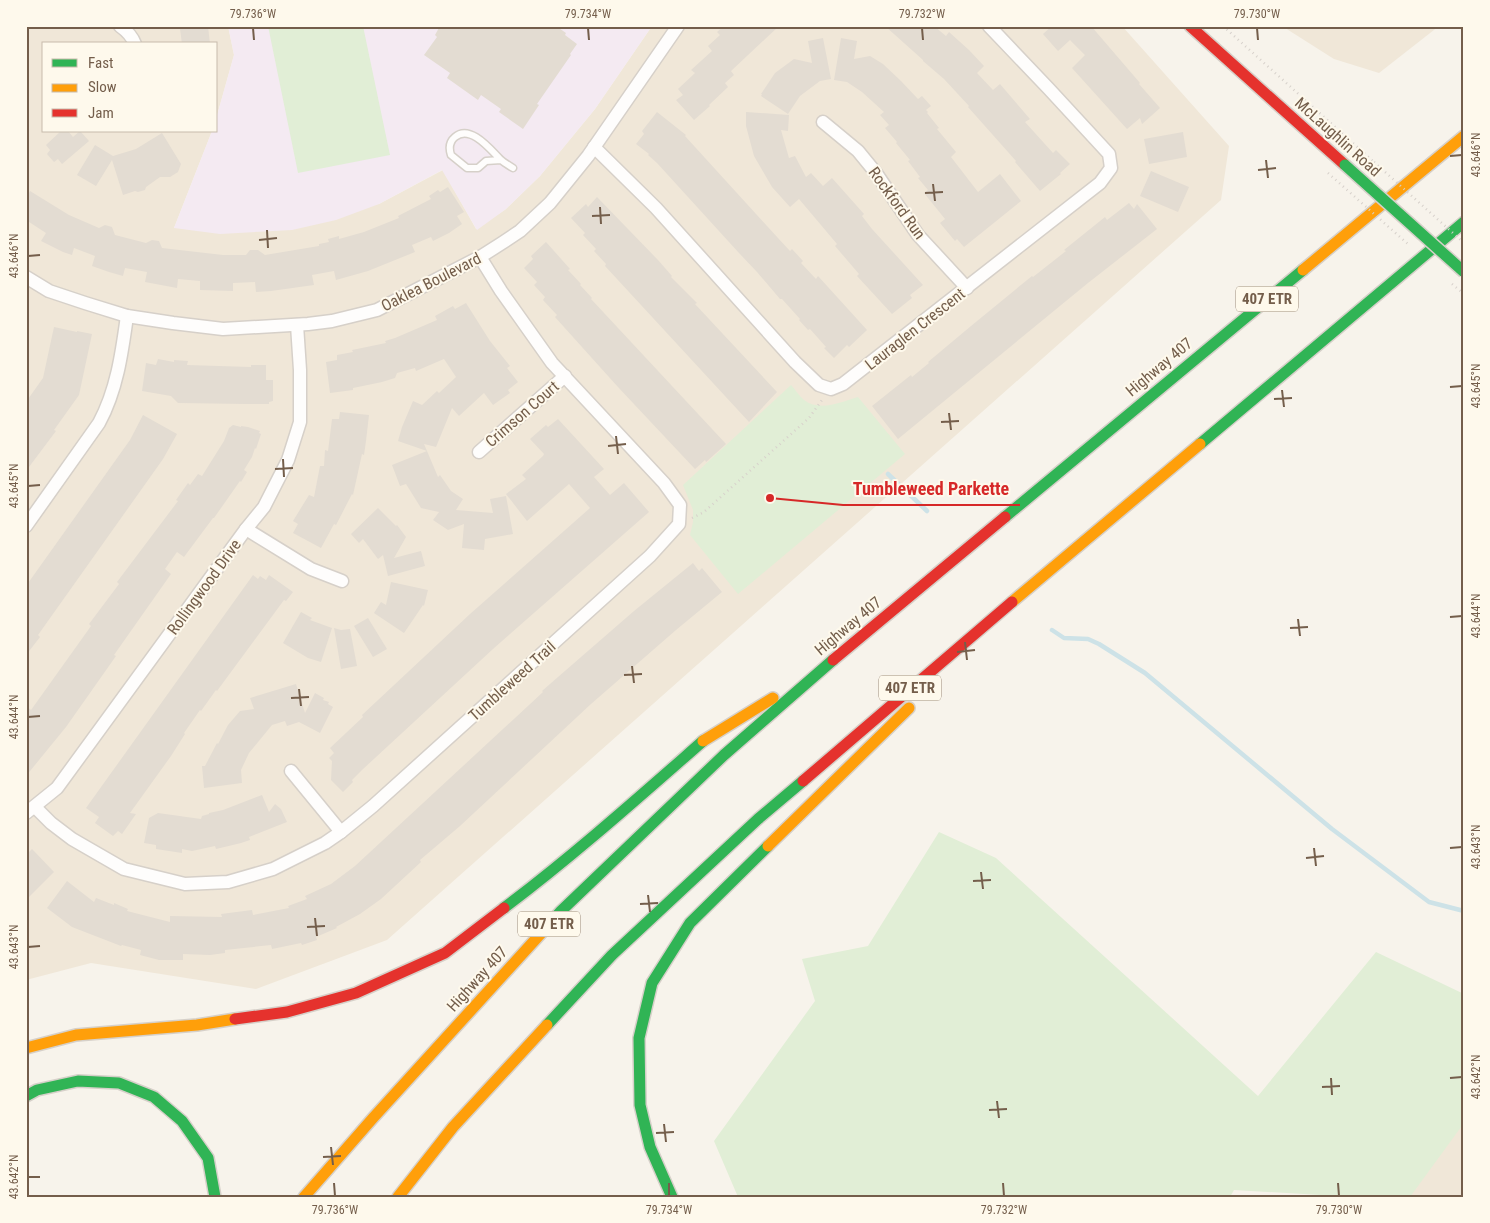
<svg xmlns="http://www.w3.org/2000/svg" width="1490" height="1223" viewBox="0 0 1490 1223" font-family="'Roboto Condensed',sans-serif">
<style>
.residential{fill:#f0e7d8}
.education{fill:#f4eaf2}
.green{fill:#e1eed6}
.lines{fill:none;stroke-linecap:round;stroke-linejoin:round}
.stream{stroke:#cde2e7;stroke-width:4.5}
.building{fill:#e3dcd2}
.lane-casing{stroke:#d6d0c9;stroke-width:9}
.street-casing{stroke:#d6d0c9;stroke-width:15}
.fast-casing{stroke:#d6d0c9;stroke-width:14}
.slow-casing{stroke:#d6d0c9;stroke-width:14}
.jam-casing{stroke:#d6d0c9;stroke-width:14}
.path{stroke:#d7d1cb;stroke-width:2.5;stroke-dasharray:1 4;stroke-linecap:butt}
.lane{stroke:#fefdfc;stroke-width:6}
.street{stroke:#fefdfc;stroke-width:12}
.fast{stroke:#30b455;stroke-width:11}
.slow{stroke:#ff9f0a;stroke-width:11}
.jam{stroke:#e5322d;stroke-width:11}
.fast-bridge-casing{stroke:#d6d0c9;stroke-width:14;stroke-linecap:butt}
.path-bridge{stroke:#d7d1cb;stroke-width:2.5;stroke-dasharray:1 4;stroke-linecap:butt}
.fast-bridge{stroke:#30b455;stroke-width:11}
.ticks{fill:none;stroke:#745e4b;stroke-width:2}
.labels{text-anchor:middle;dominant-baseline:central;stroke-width:4;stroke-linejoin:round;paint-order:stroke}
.shield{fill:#fef9ec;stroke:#9d8c7b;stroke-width:1}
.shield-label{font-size:15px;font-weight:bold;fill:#745e4b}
.street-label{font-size:16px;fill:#745e4b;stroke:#fef9ec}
.leader{fill:none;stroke:#d62828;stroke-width:2}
.callout-dot{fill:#d62828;stroke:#fef9ec;stroke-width:2}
.callout-label{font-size:18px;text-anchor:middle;font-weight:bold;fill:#d62828;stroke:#fef9ec;stroke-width:4;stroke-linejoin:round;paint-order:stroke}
.neatline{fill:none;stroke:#745e4b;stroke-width:2}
.ticks-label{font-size:12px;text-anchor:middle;fill:#745e4b}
</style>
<rect width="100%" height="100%" fill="#f7f3eb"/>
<g class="residential">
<path d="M26,26H228L234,55L216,119V44H44V131H212L174,228L379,204L443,170L476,229L506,209L540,176L595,109L652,26H1122L1229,146L1221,200L387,940L256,989L91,963L26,980Z"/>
<path d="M1282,26H1439L1379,73L1334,59Z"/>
<path d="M1464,1092V1197H1347L1402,1147Z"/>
</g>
<path class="education" d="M228,26H652L595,109L540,176L506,209L477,230L442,170L379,204L336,220L292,230L220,234L174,228L212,131H216V119L234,55Z"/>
<g class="green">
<path d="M268,26H363L390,155L298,173Z"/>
<path d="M791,385C795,389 799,396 804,400C820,412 841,402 858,397L905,454L738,594L690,535L693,522V510L683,485Z"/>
<path d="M939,832L996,858L1258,1096L1376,952L1464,994V1123L1410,1197H1354L1234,1190L1230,1197H738L714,1141L815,1001L802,959L868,946Z"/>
</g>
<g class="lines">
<g class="stream">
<path d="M888,474L927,511"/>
<path d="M1052,630L1064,638L1088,639L1099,644L1145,673L1332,829L1429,902L1464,911"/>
</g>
</g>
<g class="building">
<path d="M208,26L210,44H182L180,29Z"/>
<path d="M440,26H556L566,33L565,35L577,44L570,54L571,55L537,104L539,105L523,129L499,112L501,109L481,95L478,100L447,78L450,73L424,55L437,37L435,35Z"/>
<path d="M724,26H779L731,71L734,75L725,83L728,87L709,105L710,106L694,120L676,100L683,95L678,89L695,73L691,70L712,51L708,46L720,35L717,32Z"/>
<path d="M885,26H934L946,36L949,32L969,50L984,66L977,73L993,90L1000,84L1030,119L1025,122L1053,153L1056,150L1070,164L1060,173L1061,174L1040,191L1015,162L1016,161L968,107L969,106L944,79L923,61V60Z"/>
<path d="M1052,26H1091L1140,83L1139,84L1160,108L1142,124L1140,118L1127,129L1072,68L1085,55L1070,40L1058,51L1043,34Z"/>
<path d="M823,38L831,79L820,81L800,96L788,114L761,96L762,94H761L775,73L794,59L812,63L808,41Z"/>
<path d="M841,38L857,41L854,59L870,56L883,64L901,81L918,99L922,96L931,106L926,110L928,112L927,113L939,128L937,129L956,152L951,157L978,192L1000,174L1021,201L964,247L957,239L955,241L940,223L945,219L924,193L928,190L918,178L920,177L908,161L910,160L896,143L897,142L885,128L889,125L880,115L884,112L862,92L847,82L834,80Z"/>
<path d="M657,112L686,135L685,136L778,238L790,251L792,249L803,261L801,263L816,279L818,276L867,330L849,347L847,345L834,358L824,348L826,347L810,329L808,330L799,320L800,319L782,299H780L757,272L739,253L657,163L648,155L649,154L636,144L644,134L642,131Z"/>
<path d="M746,112L789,115L788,131L781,130L789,158L795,156L806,177L811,173L823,186L832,178L864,214L862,216L872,229L923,285L910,295L912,298L892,314L857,276L859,274L835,246L837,244L799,199L790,207L772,187L754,156L746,126Z"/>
<path d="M61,131H68L73,137L80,131L89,141L62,164L58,159L54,162L47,154L50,150L46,145Z"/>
<path d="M1183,132L1187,157L1149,164L1144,139Z"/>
<path d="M162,133L181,164L178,172L170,177H160L146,187L145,190L138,192L135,191L123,195L112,160L96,186L77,175L95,145L113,156L136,149Z"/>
<path d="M1151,171L1189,187L1178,212L1140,196Z"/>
<path d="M448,187L464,212L457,216L462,224L449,233L433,241L431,237L412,245L415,252L368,271L336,280L334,271L312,275L314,285L271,291L256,292L255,282L233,283V291L200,290V281L178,279L177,288L145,282L147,272L125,268L123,276L109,272L92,266L95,256L74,248L72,255L63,252L41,241L46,233L26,220V198L30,191L69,215L99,228L105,225L112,227L115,235L146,243L152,240L159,241L162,248L223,255H246L250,250H258L265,255L319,246V244L329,242L328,239L339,236V239L364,232L399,218L398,216L431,199L429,196L438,190L440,192Z"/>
<path d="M597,197L658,260L672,276L671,277L697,303L695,304L777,392L749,422L605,266L606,264L594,251L596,249L583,235L585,233L571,218L586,204L588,207Z"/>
<path d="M1129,203L1134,209L1137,204L1157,229L1088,283L898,439L872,406L911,375L912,377L929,363L928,362L971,326L1032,276L1033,277L1066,251L1064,250L1105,217L1107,220Z"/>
<path d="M546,242L570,269L568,270L581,284L580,285L592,298L591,299L726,444L706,462L705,460L695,469L618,387L555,317L557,315L543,300L545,297L534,285L537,282L524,268L533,259L531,256Z"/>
<path d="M466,303L490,341L510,366L507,368L518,382L508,390L510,393L493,405L484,393L459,416L452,408L436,447L424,444L427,451L398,441L402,427L413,401L422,405L437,391L439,393L456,377L444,359L416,371L415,368L397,373L395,378L382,382L353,388V390L330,393L326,362L337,360V355L353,352L352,350L386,343L385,341L395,338L437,320L435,316L453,306L455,309Z"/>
<path d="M54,327L77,332V331L92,334L79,395L54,430L56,431L26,471V402L43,378Z"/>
<path d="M158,359L174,362V360L188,361L187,365L251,367V365H266V380H273V401L269,402V404H245L178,403L171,396L142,391L146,363L156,365Z"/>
<path d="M340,412L369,415L366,441L364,455L362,454L353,495L352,494L336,525L334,524L321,548L293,533L298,524L293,521L309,495L314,497L320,466H324L325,450L328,451L332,419H339Z"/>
<path d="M143,415L177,434L163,459L38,635L40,637L26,655V586L130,440Z"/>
<path d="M558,419L604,469L594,477L610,495L624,483L649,512L493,649L362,770L352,780L353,782L343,792L331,780L332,761L329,758L334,753L330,748L363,717L362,715L470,614L590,508L569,484L527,521L506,494L526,479L522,475L543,456L544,454L530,439L546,425L548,427Z"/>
<path d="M233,425L241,427V426L248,427L260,431L259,433L261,434L256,449L255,448L252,457L244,470L247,472L241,482L240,481L214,518H213L184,557L177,552L165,569L171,574L114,655L116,656L66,727L26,776V706L31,710L91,626L89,624L119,584L117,582L178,501L176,500L188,483L190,485L198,474L202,476L224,441L229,428Z"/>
<path d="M427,451L438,477L440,475L451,491L463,499L456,510L493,513L490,499L506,496L513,534L485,539L484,550L462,548L464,524L448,530L433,520L439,512L421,508L406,484L400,486L392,465Z"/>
<path d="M378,508L396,526L397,525L406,537L394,558L421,551L425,566L388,576L383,555L378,559L363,539L359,543L351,534Z"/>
<path d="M693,563L699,571L702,568L722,592L676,630L591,704L460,826L420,860L421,862L381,899L360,914L336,927L337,928L316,937L317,940L302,945L301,943L272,949L271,945L225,950V953L210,955L183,954V960H159L140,955L141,950L122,945L121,946L72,927L47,908L67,881L94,902L96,898L114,905V903L128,909L127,911L170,922V916L222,917L221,914L252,910L253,915L289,908L288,906L307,899L305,896L331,884L355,866L543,692L542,691L558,677L634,611Z"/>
<path d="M253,575L258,579L260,576L266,580L269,575L293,592L286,601L284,600L217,691L216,690L201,711L200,710L184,733L185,734L171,756L130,813L136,814L122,834L118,831L113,836L95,823L99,817L86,808Z"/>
<path d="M391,582L428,590L424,606L423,605L404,633L374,613L381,602L386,605Z"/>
<path d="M301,612L312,618L310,620L332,628L321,662L308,658L283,643Z"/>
<path d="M368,618L387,649L373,657L354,626Z"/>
<path d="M334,628L341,630L350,629L357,666L341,669Z"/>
<path d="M296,684L305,713L315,693L324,698L323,700L329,702L328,704L333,707L320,733L299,722L287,726L285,721L272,725L249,753L241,770L242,783L204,788L202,766H205L217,743L218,744L228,725L240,711L254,709L250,698Z"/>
<path d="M262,795L269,812L275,804L281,809L287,822L249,837L250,840L241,843L216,849L215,846L192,851L182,849V853L156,849V845L144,843L149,818L158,813L201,819L202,816L209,814V813L223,810Z"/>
<path d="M32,849L54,872L26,900V855Z"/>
</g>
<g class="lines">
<g class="lane-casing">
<path id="lane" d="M501,160L486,161L478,168H467L451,155C449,149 449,142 455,137C470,124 490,149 500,159C503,162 508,165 513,168"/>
</g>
<g class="street-casing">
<g id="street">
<path d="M120,26C127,31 132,36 135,44"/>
<path d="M823,122L858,151L876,173L918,235L967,288"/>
<path d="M594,147L656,208L795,362L819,385L831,389L843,384L1100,183L1111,168L1109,154L1049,89L989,26"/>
<path d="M26,277L49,291L85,303L127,316L173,323L223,329L308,324L332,321L377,310L480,257L502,243L520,231L550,203L588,156L678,26"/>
<path d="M479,452L565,376"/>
<path d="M26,526L99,423C117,390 122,352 127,316"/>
<path d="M246,529L311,569L342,581"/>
<path d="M291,771L341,832"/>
<path d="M35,807L51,823L72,839L124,869L185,884L228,882L273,869L325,843L341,832L373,806L650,556L679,524L680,505L664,483L552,363L501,291L480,257"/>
<path d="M26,813L57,788L246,529L264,507L288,460L300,422V370L297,325"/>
</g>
</g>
<g class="fast-casing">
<g id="fast">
<path d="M1200,444L1464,222"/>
<path d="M1005,517L1303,270"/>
<path d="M504,908C573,856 638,798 703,741"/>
<path d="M544,930L561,911L724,755L833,660"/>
<path d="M547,1025L612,955L758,819L803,781"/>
<path d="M26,1096L37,1090L78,1081L119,1083L154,1097L182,1121L208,1158L215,1197"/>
<path d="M672,1197L650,1147L640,1105L639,1038L652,983L690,923L768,846"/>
</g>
</g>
<g class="slow-casing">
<g id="slow">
<path d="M1303,270L1464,136"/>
<path d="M1012,602L1200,444"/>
<path d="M703,741L773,698"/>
<path d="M768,846L909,708"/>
<path d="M26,1048L76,1035L197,1025L235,1019"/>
<path d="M304,1197L373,1118L544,930"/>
<path d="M398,1197L453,1127L547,1025"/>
</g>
</g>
<g class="jam-casing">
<g id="jam">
<path d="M1190,26L1345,165"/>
<path d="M833,660L1005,517"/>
<path d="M803,781L1012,602"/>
<path d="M235,1019L287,1012L356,993L445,953L504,908"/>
</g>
</g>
<g class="path">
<path d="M1223,26L1374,162"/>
<path d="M692,518L704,512L809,418L822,400"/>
</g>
<use href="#lane" class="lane"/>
<use href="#street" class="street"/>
<use href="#fast" class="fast"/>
<use href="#slow" class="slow"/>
<use href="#jam" class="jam"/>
<g class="fast-bridge-casing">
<path id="fast-bridge" d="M1345,165L1464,272"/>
</g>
<g class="path-bridge">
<path d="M1374,162L1464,243"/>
<path d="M1328,173L1409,245"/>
<path d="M1452,284L1464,294"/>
</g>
<use href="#fast-bridge" class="fast-bridge"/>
</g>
<path class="ticks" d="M253,28L254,40M588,28L589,40M922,28L923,40M1257,28L1258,40M1450,156L1462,155M1266,160L1268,178M1258,170L1276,168M933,184L935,201M925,193L943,192M600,207L601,224M592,216L610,215M267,230L268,248M259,240L277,238M28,256L40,255M1450,387L1462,386M1282,390L1284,407M1274,399L1292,398M949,413L951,430M941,422L959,421M616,436L618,454M608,446L626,444M283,459L284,477M275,469L293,468M28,486L40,485M1450,617L1462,616M1298,619L1300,636M1290,628L1308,627M965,642L967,660M957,652L975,650M632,666L634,683M624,675L642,674M299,689L301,706M291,698L309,697M28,717L40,716M1314,848L1316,866M1450,848L1462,847M1306,858L1324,856M981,872L983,889M973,881L991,880M648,895L650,912M640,904L658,903M315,918L317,936M307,927L325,926M28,947L40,946M1331,1078L1332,1095M1450,1078L1462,1077M1322,1087L1340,1086M997,1101L999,1118M989,1110L1007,1109M664,1124L666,1142M656,1133L674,1132M331,1147L333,1165M323,1157L341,1156M28,1177H40M334,1183L335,1196M669,1183V1196M1003,1183L1004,1196M1338,1183L1339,1196"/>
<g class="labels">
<g class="shield">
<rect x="1236" y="286.5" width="62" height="25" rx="4"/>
<rect x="879" y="675.5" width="62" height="25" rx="4"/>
<rect x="518" y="911.5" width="62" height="25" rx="4"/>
</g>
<g class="shield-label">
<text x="1267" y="299">407 ETR</text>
<text x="910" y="688">407 ETR</text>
<text x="549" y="924">407 ETR</text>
</g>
<g class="street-label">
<text transform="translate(1338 137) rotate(42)">McLaughlin Road</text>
<text transform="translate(897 203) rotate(54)">Rockford Run</text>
<text transform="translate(431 282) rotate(-27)">Oaklea Boulevard</text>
<text transform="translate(915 329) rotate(-38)">Lauraglen Crescent</text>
<text transform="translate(1159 367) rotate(-40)">Highway 407</text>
<text transform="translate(522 414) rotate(-41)">Crimson Court</text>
<text transform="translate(204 587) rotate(-54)">Rollingwood Drive</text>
<text transform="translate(848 626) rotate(-40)">Highway 407</text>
<text transform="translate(512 681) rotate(-42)">Tumbleweed Trail</text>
<text transform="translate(477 979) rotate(-48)">Highway 407</text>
</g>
</g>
<path class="leader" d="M770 498L843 505H1020"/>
<circle class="callout-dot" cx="770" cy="498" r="5"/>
<g class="callout-label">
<text x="931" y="495">Tumbleweed Parkette</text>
</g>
<rect width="1490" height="1223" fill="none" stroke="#fef9ec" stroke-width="55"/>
<rect x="42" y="42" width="175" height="90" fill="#fef9ec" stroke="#c7bbac"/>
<rect x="52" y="59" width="25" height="8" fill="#30b455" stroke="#c7bbac"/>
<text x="88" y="68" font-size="15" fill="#745e4b">Fast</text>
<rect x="52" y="84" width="25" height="8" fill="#ff9f0a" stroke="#c7bbac"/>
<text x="88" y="92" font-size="15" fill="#745e4b">Slow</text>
<rect x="52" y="109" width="25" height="8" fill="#e5322d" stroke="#c7bbac"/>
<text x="88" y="118" font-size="15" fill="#745e4b">Jam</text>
<rect x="28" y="28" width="1434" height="1168" class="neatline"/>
<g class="ticks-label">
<text x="253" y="18">79.736°W</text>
<text x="588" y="18">79.734°W</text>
<text x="922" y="18">79.732°W</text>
<text x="1257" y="18">79.730°W</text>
<text transform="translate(1476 155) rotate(-90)" y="4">43.646°N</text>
<text transform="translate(14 256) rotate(-90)" y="4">43.646°N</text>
<text transform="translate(1476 386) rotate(-90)" y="4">43.645°N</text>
<text transform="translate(14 486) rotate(-90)" y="4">43.645°N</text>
<text transform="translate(1476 616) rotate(-90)" y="4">43.644°N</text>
<text transform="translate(14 717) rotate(-90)" y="4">43.644°N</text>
<text transform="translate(1476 847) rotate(-90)" y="4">43.643°N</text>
<text transform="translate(14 947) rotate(-90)" y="4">43.643°N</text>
<text transform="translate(1476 1077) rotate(-90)" y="4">43.642°N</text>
<text transform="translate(14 1177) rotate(-90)" y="4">43.642°N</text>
<text x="335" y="1214">79.736°W</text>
<text x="669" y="1214">79.734°W</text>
<text x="1004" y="1214">79.732°W</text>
<text x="1339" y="1214">79.730°W</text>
</g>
</svg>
